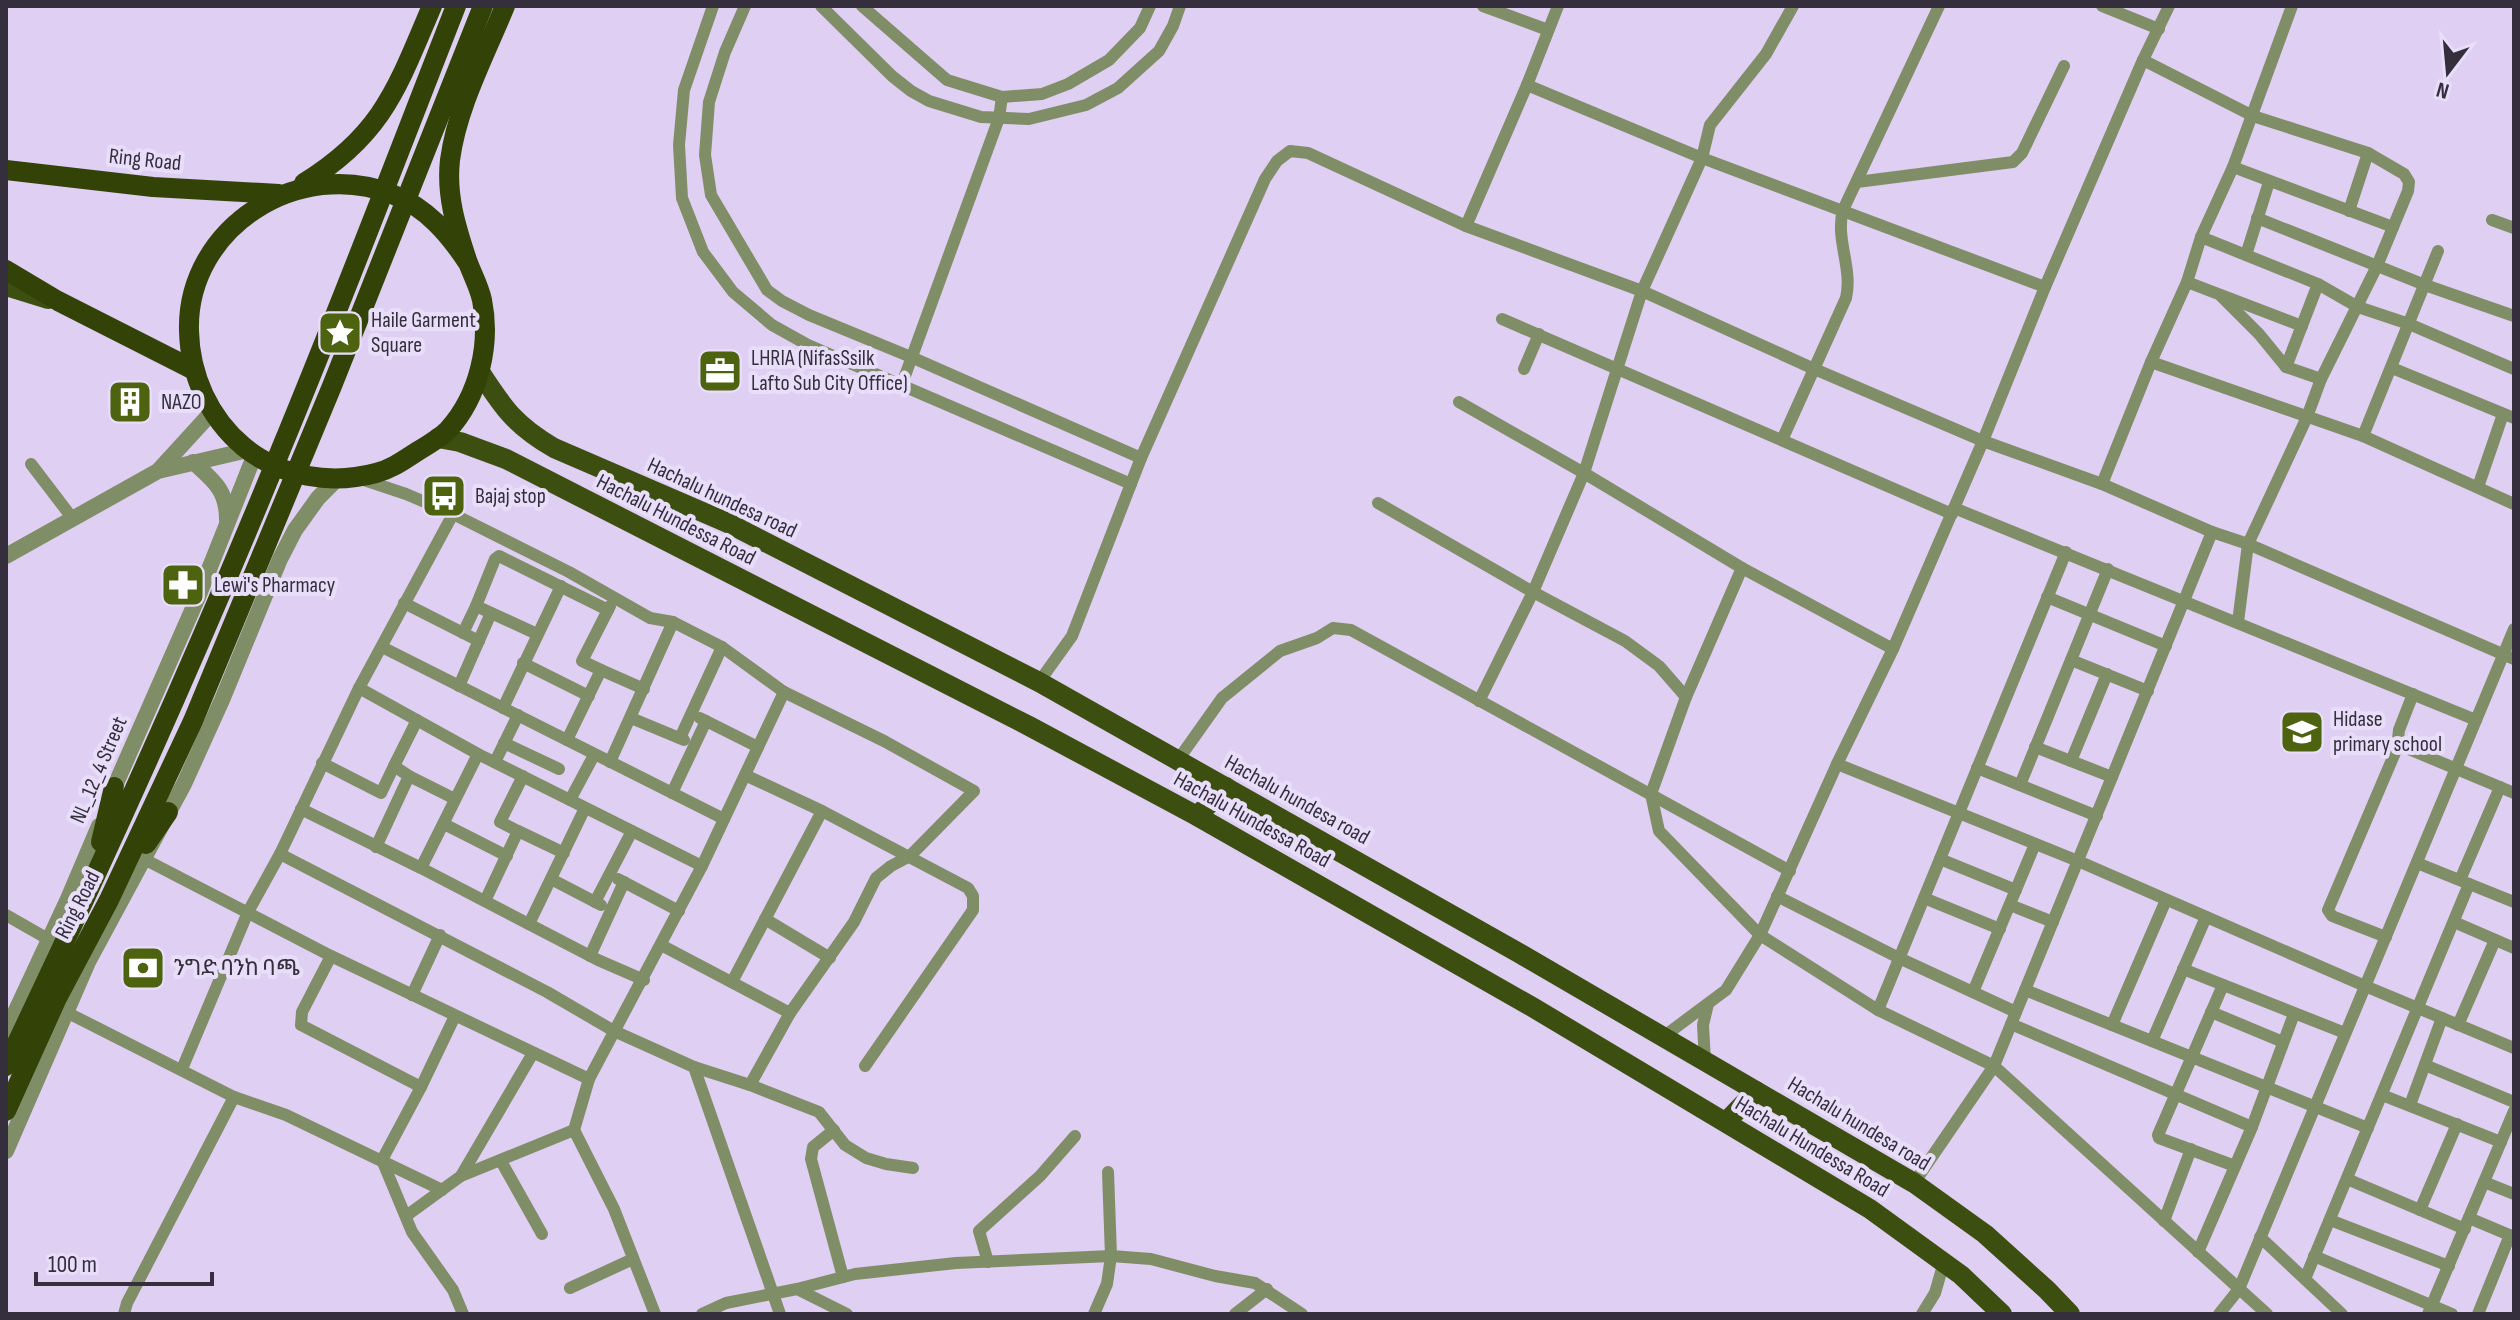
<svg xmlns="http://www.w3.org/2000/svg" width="2520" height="1320" viewBox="0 0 2520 1320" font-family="'Sofia Sans Condensed','Noto Sans Ethiopic',sans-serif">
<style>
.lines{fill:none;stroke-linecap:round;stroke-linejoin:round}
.minor{stroke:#808e67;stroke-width:12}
.tertiary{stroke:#808e67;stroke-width:16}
.primary{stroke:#3d4f10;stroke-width:20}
.trunk{stroke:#334308;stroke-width:20}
.labels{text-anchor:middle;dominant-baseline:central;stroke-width:8;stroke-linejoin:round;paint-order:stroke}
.street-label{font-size:22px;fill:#352f3d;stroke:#e9defa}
.poi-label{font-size:22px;fill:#352f3d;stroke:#e9defa;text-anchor:start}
</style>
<rect width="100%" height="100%" fill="#decff3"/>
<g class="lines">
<g class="minor">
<path d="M713,6L684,90L679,145L682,198L703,252L733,292L772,325L808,345L1131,484"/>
<path d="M745,6L725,52L709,102L705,155L711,195L767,290L782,301L809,315L911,357L1141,458"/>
<path d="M821,6L892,76L911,91L929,101L981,117L1029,119L1086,105L1118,88L1159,51L1173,26L1180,6"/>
<path d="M862,6L947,80L1002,97L1042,94L1068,84L1109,60L1140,28L1150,6"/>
<path d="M1483,6L1548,30"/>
<path d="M2102,6L2159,29"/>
<path d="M2143,60L2253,116L2368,153L2404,174L2409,182L2408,191L2377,266L2321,379L2307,417L2248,544L2238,622"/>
<path d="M1527,85L1702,158L2045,287"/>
<path d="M2233,167L2393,227"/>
<path d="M1857,182L2013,162L2022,153L2064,66"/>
<path d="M2349,211L2368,153"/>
<path d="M2257,218L2425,285L2514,316"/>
<path d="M2492,220L2514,228"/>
<path d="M1466,226L1527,85L1558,6"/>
<path d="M2201,237L2318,284L2358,307L2409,324L2514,369"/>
<path d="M2246,255L2269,182"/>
<path d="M2187,282L2302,326"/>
<path d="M2221,296L2259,334L2286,367L2321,379"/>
<path d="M1502,319L1952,514"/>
<path d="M2151,362L2363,436L2514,504"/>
<path d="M2286,367L2318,284"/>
<path d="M2392,368L2514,418"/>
<path d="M1524,369L1539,334"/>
<path d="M902,384L999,118L1002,97"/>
<path d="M1459,402L1584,473L1742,568L1893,649"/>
<path d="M2363,436L2438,251"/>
<path d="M1782,440L1846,298C1853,268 1835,239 1843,210L1939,6"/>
<path d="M31,464L73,519"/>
<path d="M361,479L406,494L453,514L569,572L650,618L673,622L722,647L784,692L884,741L974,791L910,856L891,866L876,878L854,922L790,1013L750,1085"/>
<path d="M2102,484L2151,362L2187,282L2201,237L2233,167L2292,6"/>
<path d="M2478,487L2503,414"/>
<path d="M1378,503L1533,592L1625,641L1659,666L1686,697"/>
<path d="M1954,508L2476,720"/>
<path d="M1742,568L1686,697L1651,794L1659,831L1760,935L1878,1010L1994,1066L2267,1314"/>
<path d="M2047,597L2166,646"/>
<path d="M404,603L479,641"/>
<path d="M463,633L476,606"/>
<path d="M537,634L476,606L495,559L499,556L608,610"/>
<path d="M382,647L724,819"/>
<path d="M2071,660L2148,691"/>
<path d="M523,663L589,696"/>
<path d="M601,670L644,689"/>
<path d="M1039,682L1072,636L1141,458L1265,179L1277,161L1290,151L1308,153L1466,226L1642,291L1812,368L1983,441L2102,484L2212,532L2248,544L2514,659"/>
<path d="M459,686L491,613"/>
<path d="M359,688L478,754L702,866"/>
<path d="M1479,701L1533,592L1584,473L1642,291L1702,158L1710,125L1766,54L1793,6"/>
<path d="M503,708L561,586"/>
<path d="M631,718L684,740"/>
<path d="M700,718L758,747"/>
<path d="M680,738L722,647"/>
<path d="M567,740L601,670L582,661L610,606"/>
<path d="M504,743L559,769"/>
<path d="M2035,747L2112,777"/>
<path d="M2397,748L2399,730L2413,694"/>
<path d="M1178,760L1222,698L1280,651L1317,638L1333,628L1351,630L1790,871"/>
<path d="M2071,761L2107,674"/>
<path d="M495,762L518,715"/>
<path d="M610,762L673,622"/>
<path d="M322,763L381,793L394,766"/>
<path d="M1837,764L2078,861L2365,986L2514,1048"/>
<path d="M1977,768L2097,816"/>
<path d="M745,775L822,811L968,888L973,896V910L865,1066"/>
<path d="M409,776L455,799"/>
<path d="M2020,785L2108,569"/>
<path d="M672,793L706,721"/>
<path d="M570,800L594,755"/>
<path d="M301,809L421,868L598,960L644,980"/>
<path d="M444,824L507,856"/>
<path d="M518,831L564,853"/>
<path d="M376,847L409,776L394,766L417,720"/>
<path d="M280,854L547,992L614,1031L694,1067L750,1085L819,1112L845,1145L866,1158L886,1164L913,1168"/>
<path d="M144,859L331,956L589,1079L702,866L784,692"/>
<path d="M1940,859L2016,890"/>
<path d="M2417,863L2514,902"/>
<path d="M421,868L478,754"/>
<path d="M551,879L601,905"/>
<path d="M618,879L679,911"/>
<path d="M2460,880L2500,787"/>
<path d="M1777,896L1899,958L2016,1012"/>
<path d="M1924,898L2000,929"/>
<path d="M485,901L518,831L500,822L523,776"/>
<path d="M595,902L632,831"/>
<path d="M2010,905L2053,922"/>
<path d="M6,915L48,939"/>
<path d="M765,919L830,958"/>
<path d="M2454,922L2514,948"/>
<path d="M529,924L585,808"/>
<path d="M2386,937L2332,916L2328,910L2397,748L2404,747L2514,793"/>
<path d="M661,945L790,1013"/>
<path d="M331,956L302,1012L301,1025L421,1087L382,1160L412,1232L453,1290L463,1314"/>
<path d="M590,956L624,882"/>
<path d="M2183,969L2345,1033"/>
<path d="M732,982L822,811"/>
<path d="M2223,985L2158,1135L2159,1138L2235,1166"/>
<path d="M2025,990L2368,1128"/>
<path d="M1973,992L2035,844"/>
<path d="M412,995L440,935"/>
<path d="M1878,1010L2066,552"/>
<path d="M66,1012L234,1097L127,1303L124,1314"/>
<path d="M2211,1012L2283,1042"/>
<path d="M2011,1024L2252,1127"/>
<path d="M2112,1025L2166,900"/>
<path d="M2458,1025L2495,940"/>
<path d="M1663,1037L1726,990L1760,935L1837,764L1893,649L1983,441L2045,287L2143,60L2169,6"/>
<path d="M2152,1041L2206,917"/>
<path d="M1705,1061L1703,1025L1708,1004"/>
<path d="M2425,1065L2514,1102"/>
<path d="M694,1067L780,1314"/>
<path d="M182,1069L248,912L280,854L359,688L453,514"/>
<path d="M421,1087L455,1016"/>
<path d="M2382,1095L2501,1142"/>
<path d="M234,1097L286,1115L442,1190"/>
<path d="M2410,1105L2442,1018"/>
<path d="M574,1130L614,1209L655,1314"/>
<path d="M834,1130L813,1147L811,1159L843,1277"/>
<path d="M501,1161L542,1234"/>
<path d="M461,1176L533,1053"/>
<path d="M2347,1179L2465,1229"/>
<path d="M2484,1182L2514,1194"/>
<path d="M1914,1183L1994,1066L2212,532"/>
<path d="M2420,1210L2457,1124"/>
<path d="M406,1216L461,1176L574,1130L589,1079"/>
<path d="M2469,1218L2514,1237"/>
<path d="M2330,1220L2449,1266"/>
<path d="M2164,1221L2191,1149"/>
<path d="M2260,1237L2342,1314"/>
<path d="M2198,1252L2252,1127L2294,1014"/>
<path d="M2314,1256L2452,1314"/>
<path d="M988,1262L979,1231L1040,1176L1075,1136"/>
<path d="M2305,1279L2469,884"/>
<path d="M570,1288L633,1259"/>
<path d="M797,1289L847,1314"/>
<path d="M702,1314L726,1303L797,1289L855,1274L956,1263L1111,1256L1151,1259L1215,1276L1255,1283L1302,1314"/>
<path d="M1094,1314L1107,1284L1111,1256L1108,1172"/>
<path d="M1235,1314L1267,1289"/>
<path d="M1922,1314L1935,1293L1944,1262"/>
<path d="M2219,1314L2239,1289L2514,629"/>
<path d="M2428,1314L2514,1111"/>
<path d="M2478,1314L2510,1235"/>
</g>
<g class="tertiary">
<path d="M193,462C214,481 227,490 227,520"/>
<path d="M159,470L212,412"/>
<path d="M6,556L158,471L248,450"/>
<path d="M110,797L198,597L255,454"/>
<path d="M6,1032L68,899L99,826"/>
<path d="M6,1151L88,962L184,784L222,700L280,559L295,530L318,498L337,479"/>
</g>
<g class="primary">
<path d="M6,286L48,299"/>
<path d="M480,372C504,409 515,425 554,448L728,523L1039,682L1519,953L1914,1183L1985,1234L2047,1290L2070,1314"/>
<path d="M438,438L460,442L506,459L1029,726L1197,816L1534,1008L1870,1209L1961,1275L2002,1314"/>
<path d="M1197,816L1226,787"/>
<path d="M1726,1122L1756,1091"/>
</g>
<g class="trunk">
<path d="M6,170L153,187L279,194"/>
<path d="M304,183C383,134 397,88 432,6"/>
<path d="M468,263C449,234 427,208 394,195C300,156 186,227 189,331C190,375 209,418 244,447C281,477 331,485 376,473C392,469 404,460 418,451C428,445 440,438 448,430C479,396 491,344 482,300C479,286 472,274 467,260C456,227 446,195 450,160C457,107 485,55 505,6"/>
<path d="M6,270L58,301L194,370"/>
<path d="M101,842L114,787"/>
<path d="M146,844L168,812"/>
<path d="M6,1066C103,863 196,658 281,449C342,302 398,154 456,6"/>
<path d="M6,1111L57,998L109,900L193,721L332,386L483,6"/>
</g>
</g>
<defs>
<g id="sight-square" transform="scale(2.3)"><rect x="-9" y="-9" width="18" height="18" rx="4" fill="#4d6310" stroke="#e9defa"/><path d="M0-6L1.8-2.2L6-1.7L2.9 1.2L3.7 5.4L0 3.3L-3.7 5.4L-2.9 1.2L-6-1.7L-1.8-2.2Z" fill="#fff"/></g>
<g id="office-square" transform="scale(2.3)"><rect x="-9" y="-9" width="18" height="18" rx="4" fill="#4d6310" stroke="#e9defa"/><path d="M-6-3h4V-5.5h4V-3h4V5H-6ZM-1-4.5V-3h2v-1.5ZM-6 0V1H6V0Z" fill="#fff"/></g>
<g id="building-square" transform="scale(2.3)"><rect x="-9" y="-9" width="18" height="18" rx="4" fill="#4d6310" stroke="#e9defa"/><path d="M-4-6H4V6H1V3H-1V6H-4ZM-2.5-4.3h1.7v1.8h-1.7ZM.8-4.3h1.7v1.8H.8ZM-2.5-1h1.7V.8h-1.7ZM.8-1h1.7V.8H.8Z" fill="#fff"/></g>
<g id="bus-square" transform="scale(2.3)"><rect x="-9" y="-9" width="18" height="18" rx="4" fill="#4d6310" stroke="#e9defa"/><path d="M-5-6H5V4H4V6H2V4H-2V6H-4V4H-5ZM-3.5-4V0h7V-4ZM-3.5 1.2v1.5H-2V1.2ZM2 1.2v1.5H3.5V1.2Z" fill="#fff"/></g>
<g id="pharmacy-square" transform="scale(2.3)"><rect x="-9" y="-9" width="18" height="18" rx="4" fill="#4d6310" stroke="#e9defa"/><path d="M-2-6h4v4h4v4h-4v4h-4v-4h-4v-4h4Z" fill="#fff"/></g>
<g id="school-square" transform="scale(2.3)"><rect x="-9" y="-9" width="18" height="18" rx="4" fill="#4d6310" stroke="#e9defa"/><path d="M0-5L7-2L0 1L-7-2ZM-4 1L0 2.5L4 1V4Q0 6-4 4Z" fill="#fff"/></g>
<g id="bank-square" transform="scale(2.3)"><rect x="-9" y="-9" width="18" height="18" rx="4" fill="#4d6310" stroke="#e9defa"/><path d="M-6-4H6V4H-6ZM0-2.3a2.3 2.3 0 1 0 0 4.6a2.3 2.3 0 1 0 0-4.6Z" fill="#fff"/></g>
</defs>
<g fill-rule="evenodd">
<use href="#sight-square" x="340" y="333"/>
<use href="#office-square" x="720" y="371"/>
<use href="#building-square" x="130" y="402"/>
<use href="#bus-square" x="444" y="496"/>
<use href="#pharmacy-square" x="183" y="585"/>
<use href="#school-square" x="2302" y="732"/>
<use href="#bank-square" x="143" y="968"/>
</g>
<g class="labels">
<g class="street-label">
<text transform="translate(145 160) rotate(6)">Ring Road</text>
<text transform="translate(722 498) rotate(25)">Hachalu hundesa road</text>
<text transform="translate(676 520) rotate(27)">Hachalu Hundessa Road</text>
<text transform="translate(99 770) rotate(-67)">NL_12_4 Street</text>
<text transform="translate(1297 800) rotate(29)">Hachalu hundesa road</text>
<text transform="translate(1252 820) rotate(29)">Hachalu Hundessa Road</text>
<text transform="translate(78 905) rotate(-63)">Ring Road</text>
<text transform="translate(1859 1124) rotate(31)">Hachalu hundesa road</text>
<text transform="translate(1812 1147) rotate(31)">Hachalu Hundessa Road</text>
</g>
<g class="poi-label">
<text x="371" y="320">Haile Garment<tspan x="371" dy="25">Square</tspan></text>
<text x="751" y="358">LHRIA (NifasSsilk<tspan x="751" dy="25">Lafto Sub City Office)</tspan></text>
<text x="161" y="402">NAZO</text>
<text x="475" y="496">Bajaj stop</text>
<text x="214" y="585">Lewi's Pharmacy</text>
<text x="2333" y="719">Hidase<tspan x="2333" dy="25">primary school</tspan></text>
<text x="174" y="968">ንግድ ባንከ ባጫ</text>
</g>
</g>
<rect width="2520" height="1320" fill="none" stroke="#352f3d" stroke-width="16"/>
<g transform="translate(2448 72) rotate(196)" stroke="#e9defa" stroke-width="6" paint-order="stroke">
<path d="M0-6L14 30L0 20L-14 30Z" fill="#352f3d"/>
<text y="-12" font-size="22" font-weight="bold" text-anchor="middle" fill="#352f3d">N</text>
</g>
<path d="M36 1272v12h176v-12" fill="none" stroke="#352f3d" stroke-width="4"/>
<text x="48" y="1272" font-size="24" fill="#352f3d" stroke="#e9defa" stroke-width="6" paint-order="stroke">100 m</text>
</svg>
